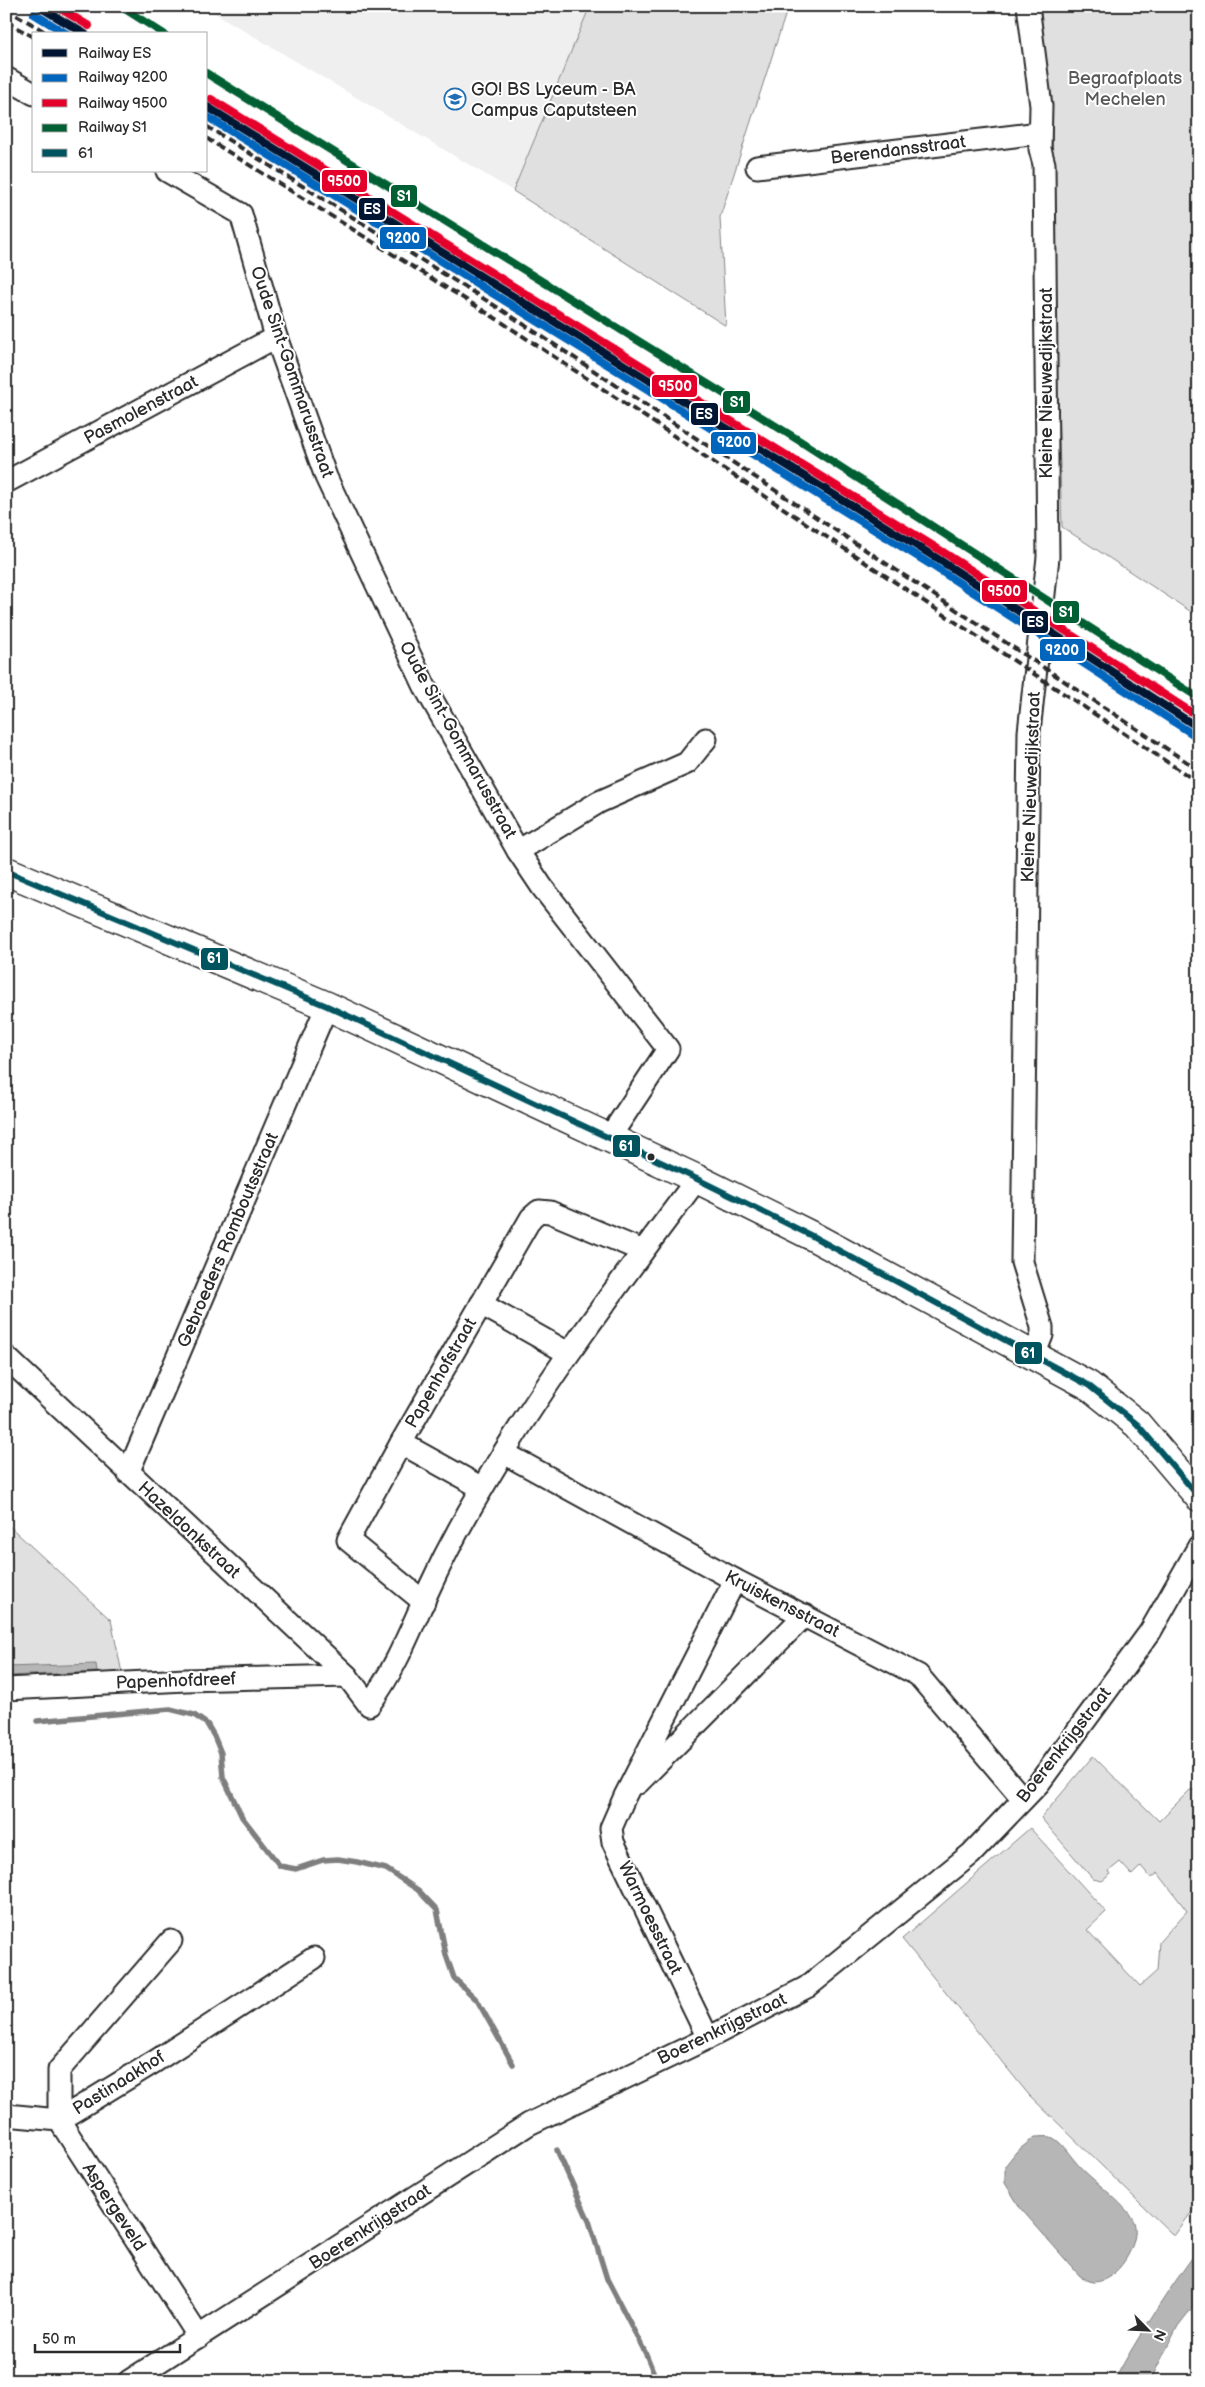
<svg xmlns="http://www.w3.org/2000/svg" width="1205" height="2387" viewBox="0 0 1205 2387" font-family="'Balsamiq Sans',sans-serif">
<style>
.built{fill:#efefef}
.green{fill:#e0e0e0;stroke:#868686}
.water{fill:#b6b6b6;stroke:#7e7e7e}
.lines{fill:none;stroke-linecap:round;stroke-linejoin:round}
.stream{stroke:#7e7e7e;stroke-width:5.5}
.minor-casing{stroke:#2b2b2b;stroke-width:25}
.secondary-casing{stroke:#2b2b2b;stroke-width:31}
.minor{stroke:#fff;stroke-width:21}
.secondary{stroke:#fff;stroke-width:28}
.rail{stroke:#2b2b2b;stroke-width:4;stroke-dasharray:8 4;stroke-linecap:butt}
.bus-1-casing{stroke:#fff;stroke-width:10}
.bus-1{stroke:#005460;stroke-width:6}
.rail-1-casing{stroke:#fff;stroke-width:11}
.rail-2-casing{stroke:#fff;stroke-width:11}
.rail-3-casing{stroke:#fff;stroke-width:11}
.rail-4-casing{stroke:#fff;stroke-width:11}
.rail-1{stroke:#011633;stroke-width:8}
.rail-2{stroke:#0065bd;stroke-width:8}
.rail-3{stroke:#e4002b;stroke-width:8}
.rail-4{stroke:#005f33;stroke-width:8}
.bus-dot{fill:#2b2b2b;stroke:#fff;stroke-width:2}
.labels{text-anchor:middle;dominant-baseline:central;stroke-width:4;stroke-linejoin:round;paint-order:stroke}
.park-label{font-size:18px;fill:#585858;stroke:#fff}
.poi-label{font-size:18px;fill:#2b2b2b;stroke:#fff;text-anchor:start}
.street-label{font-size:18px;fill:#2b2b2b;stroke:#fff}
.line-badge{stroke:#fff;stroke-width:2}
.badge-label{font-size:14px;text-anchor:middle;font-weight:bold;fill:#fff}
</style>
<rect width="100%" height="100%" fill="#fff"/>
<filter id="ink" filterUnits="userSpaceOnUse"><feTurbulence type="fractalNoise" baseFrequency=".02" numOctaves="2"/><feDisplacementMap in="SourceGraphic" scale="10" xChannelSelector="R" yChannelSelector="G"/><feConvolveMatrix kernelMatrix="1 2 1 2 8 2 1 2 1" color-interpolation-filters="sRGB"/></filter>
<g filter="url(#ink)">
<path class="built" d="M203,6H590L513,191Z"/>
<g class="green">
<path d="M590,6H764L786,13L720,217L726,326L513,191Z"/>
<path d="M1040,6H1199V617L1062,527L1055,318L1052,108Z"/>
<path d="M6,1523L111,1620L122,1673L6,1678Z"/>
<path d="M1093,1756L1159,1821L1190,1790H1199V2202L1174,2236L1029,2095L902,1939L1030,1828L1106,1912L1087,1930L1140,1986L1157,1971L1159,1942L1187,1911L1158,1873L1151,1878L1141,1866L1132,1875L1120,1862L1109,1871L1111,1874L1102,1881L1093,1879L1041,1818Z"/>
</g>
<g class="water">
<path d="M96,1664L97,1672L6,1676V1667Z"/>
<path d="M1035,2137C1040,2137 1046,2136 1051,2137C1060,2140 1069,2154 1075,2161C1088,2178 1127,2204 1134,2222C1141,2243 1117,2282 1094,2282C1089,2282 1084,2278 1080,2276L1021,2209L1005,2183V2166L1016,2152Z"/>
<path d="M1199,2248V2299L1178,2326L1150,2381H1114C1139,2334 1168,2291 1199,2248Z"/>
</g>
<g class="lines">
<g class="stream">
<path d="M37,1721L170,1709L194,1715L207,1724L214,1736L221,1753L223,1777L242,1817L280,1866L296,1869L323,1860L338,1859L357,1862L386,1869L418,1890L437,1910L446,1955L454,1978L477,2000L513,2064"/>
<path d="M557,2150L589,2221L607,2279L646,2354L657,2381"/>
<path d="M1188,2381L1190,2377"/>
</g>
<g class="minor-casing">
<g id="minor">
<path d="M1028,6L1041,106L1040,149L1044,164L1048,557L1029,732L1022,1262L1042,1327V1335L1034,1355"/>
<path d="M6,78L34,94"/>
<path d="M757,167L1039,133"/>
<path d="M167,171L241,214L276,337L326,477L426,689L518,851L542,887L668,1049L609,1138"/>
<path d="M6,482L276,337"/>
<path d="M518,851L599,802L687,763L706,739"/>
<path d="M481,1304L568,1353"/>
<path d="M6,1357L347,1676L369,1705C395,1670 410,1631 428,1591C444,1556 463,1520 483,1487C546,1379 622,1279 697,1179"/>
<path d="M401,1443L482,1488"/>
<path d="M504,1453L735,1580L918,1675L1023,1799"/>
<path d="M128,1473L327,1006"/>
<path d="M424,1602L348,1540L401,1443L531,1218L539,1211L550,1212L643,1251"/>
<path d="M6,1689L186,1680L347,1676"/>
<path d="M638,1783L805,1615"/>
<path d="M708,2038L613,1842L611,1828L625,1796L735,1580"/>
<path d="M6,2115L59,2120L199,2337"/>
<path d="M59,2120L154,2062L314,1958"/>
<path d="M59,2120V2070L171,1941"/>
<path d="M129,2381L529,2124L708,2038L807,1987L971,1854L1039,1783L1150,1632L1199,1546"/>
</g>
</g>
<g class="secondary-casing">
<path id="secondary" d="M6,871L327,1006L697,1179L812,1236L1088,1385L1137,1424L1199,1497"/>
</g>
<use href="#minor" class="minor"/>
<use href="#secondary" class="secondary"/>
<g class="rail">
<path d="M6,9L49,34"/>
<path d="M6,22L34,37"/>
<path d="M206,126L505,312L1199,770"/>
<path d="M206,138L500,321L1199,783"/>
</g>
<g class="bus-1-casing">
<path id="bus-1" d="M6,871L327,1006L697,1179L812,1236L1088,1385L1137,1424L1199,1497"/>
</g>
<use href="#bus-1" class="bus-1"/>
<g class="rail-1-casing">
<g id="rail-1">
<path d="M38,6L85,34"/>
<path d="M206,106L938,559L1199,728"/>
</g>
</g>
<g class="rail-2-casing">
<g id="rail-2">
<path d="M34,14L67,34"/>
<path d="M206,116L933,566L1194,735"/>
</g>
</g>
<g class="rail-3-casing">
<g id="rail-3">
<path d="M56,6L89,26"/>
<path d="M211,99L943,552L1199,717"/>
</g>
</g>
<g class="rail-4-casing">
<g id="rail-4">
<path d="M120,6L164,34"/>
<path d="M206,73L800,441L1199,698"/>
</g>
</g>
<use href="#rail-1" class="rail-1"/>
<use href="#rail-2" class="rail-2"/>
<use href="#rail-3" class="rail-3"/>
<use href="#rail-4" class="rail-4"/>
</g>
</g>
<defs>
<g id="school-ring" transform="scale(1.125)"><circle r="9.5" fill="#fff" stroke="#1f6fb2" stroke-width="1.5"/><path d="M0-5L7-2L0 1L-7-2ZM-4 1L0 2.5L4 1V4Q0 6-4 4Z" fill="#1f6fb2"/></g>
</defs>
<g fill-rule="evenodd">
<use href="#school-ring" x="455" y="99"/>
</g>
<circle class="bus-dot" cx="651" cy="1157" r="4.5"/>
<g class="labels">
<g class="park-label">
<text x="1125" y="78">Begraafplaats<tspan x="1125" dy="21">Mechelen</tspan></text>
</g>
<g class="poi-label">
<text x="471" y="89">GO! BS Lyceum - BA<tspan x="471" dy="21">Campus Caputsteen</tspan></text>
</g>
<g class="street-label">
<text transform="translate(898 150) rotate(-7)">Berendansstraat</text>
<text transform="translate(292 372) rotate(71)">Oude Sint-Gommarusstraat</text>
<text transform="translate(1046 383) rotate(-90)">Kleine Nieuwedijkstraat</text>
<text transform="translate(141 410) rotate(-28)">Pasmolenstraat</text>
<text transform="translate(458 740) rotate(61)">Oude Sint-Gommarusstraat</text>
<text transform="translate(1031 787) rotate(-88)">Kleine Nieuwedijkstraat</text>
<text transform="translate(228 1240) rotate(-67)">Gebroeders Romboutsstraat</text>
<text transform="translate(441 1373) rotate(-60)">Papenhofstraat</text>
<text transform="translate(189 1530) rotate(43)">Hazeldonkstraat</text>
<text transform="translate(782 1604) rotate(27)">Kruiskensstraat</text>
<text transform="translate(176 1681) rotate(-2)">Papenhofdreef</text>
<text transform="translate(1064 1745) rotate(-52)">Boerenkrijgstraat</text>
<text transform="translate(650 1918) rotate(64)">Warmoesstraat</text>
<text transform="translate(722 2029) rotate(-26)">Boerenkrijgstraat</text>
<text transform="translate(119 2083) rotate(-32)">Pastinaakhof</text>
<text transform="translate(114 2207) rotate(57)">Aspergeveld</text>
<text transform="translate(370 2227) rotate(-33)">Boerenkrijgstraat</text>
</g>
</g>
<g class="line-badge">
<rect x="321" y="169" width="47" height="24" rx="5" fill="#e4002b"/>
<rect x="390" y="184" width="28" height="24" rx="5" fill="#005f33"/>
<rect x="358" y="197" width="28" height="24" rx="5" fill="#011633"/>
<rect x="379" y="226" width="48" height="24" rx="5" fill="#0065bd"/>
<rect x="651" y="374" width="47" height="24" rx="5" fill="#e4002b"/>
<rect x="722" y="390" width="29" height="24" rx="5" fill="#005f33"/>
<rect x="690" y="402" width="29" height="24" rx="5" fill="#011633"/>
<rect x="710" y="431" width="47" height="24" rx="5" fill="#0065bd"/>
<rect x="981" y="579" width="47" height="24" rx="5" fill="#e4002b"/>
<rect x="1052" y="600" width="28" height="24" rx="5" fill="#005f33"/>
<rect x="1021" y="610" width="28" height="24" rx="5" fill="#011633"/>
<rect x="1039" y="638" width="47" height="24" rx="5" fill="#0065bd"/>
<rect x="200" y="947" width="29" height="24" rx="5" fill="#005460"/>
<rect x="612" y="1134" width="29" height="24" rx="5" fill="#005460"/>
<rect x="1014" y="1341" width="29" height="24" rx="5" fill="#005460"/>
</g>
<g class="badge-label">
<text x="344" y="186">9500</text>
<text x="404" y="201">S1</text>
<text x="372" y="214">ES</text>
<text x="403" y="243">9200</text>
<text x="675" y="391">9500</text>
<text x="737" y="407">S1</text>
<text x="704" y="419">ES</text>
<text x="734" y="447">9200</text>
<text x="1004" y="596">9500</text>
<text x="1066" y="617">S1</text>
<text x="1035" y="627">ES</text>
<text x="1062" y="655">9200</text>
<text x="214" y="963">61</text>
<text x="626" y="1151">61</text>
<text x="1028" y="1358">61</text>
</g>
<rect width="1205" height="2387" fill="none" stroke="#fff" stroke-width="25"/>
<rect x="12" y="12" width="1180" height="2362" fill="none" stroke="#2b2b2b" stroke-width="2" filter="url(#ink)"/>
<rect x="32" y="32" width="175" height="140" fill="#ffffff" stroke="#aaaaaa"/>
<rect x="42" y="49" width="25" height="8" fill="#011633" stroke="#aaaaaa"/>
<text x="78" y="58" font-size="15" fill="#2b2b2b">Railway ES</text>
<rect x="42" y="74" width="25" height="8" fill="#0065bd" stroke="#aaaaaa"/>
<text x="78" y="82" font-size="15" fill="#2b2b2b">Railway 9200</text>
<rect x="42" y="99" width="25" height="8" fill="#e4002b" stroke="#aaaaaa"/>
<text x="78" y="108" font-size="15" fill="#2b2b2b">Railway 9500</text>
<rect x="42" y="124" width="25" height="8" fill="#005f33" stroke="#aaaaaa"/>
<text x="78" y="132" font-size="15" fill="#2b2b2b">Railway S1</text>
<rect x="42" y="149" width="25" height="8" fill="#005460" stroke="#aaaaaa"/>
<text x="78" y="158" font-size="15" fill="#2b2b2b">61</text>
<g transform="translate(1148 2330) rotate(114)" stroke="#ffffff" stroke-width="4" paint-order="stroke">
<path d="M0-4L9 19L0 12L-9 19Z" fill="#2b2b2b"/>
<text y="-8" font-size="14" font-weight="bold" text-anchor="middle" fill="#2b2b2b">N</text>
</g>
<path d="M35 2344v8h145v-8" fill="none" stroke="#2b2b2b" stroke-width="2.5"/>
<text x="42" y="2344" font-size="15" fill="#2b2b2b" stroke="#ffffff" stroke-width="4" paint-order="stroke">50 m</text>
</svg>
